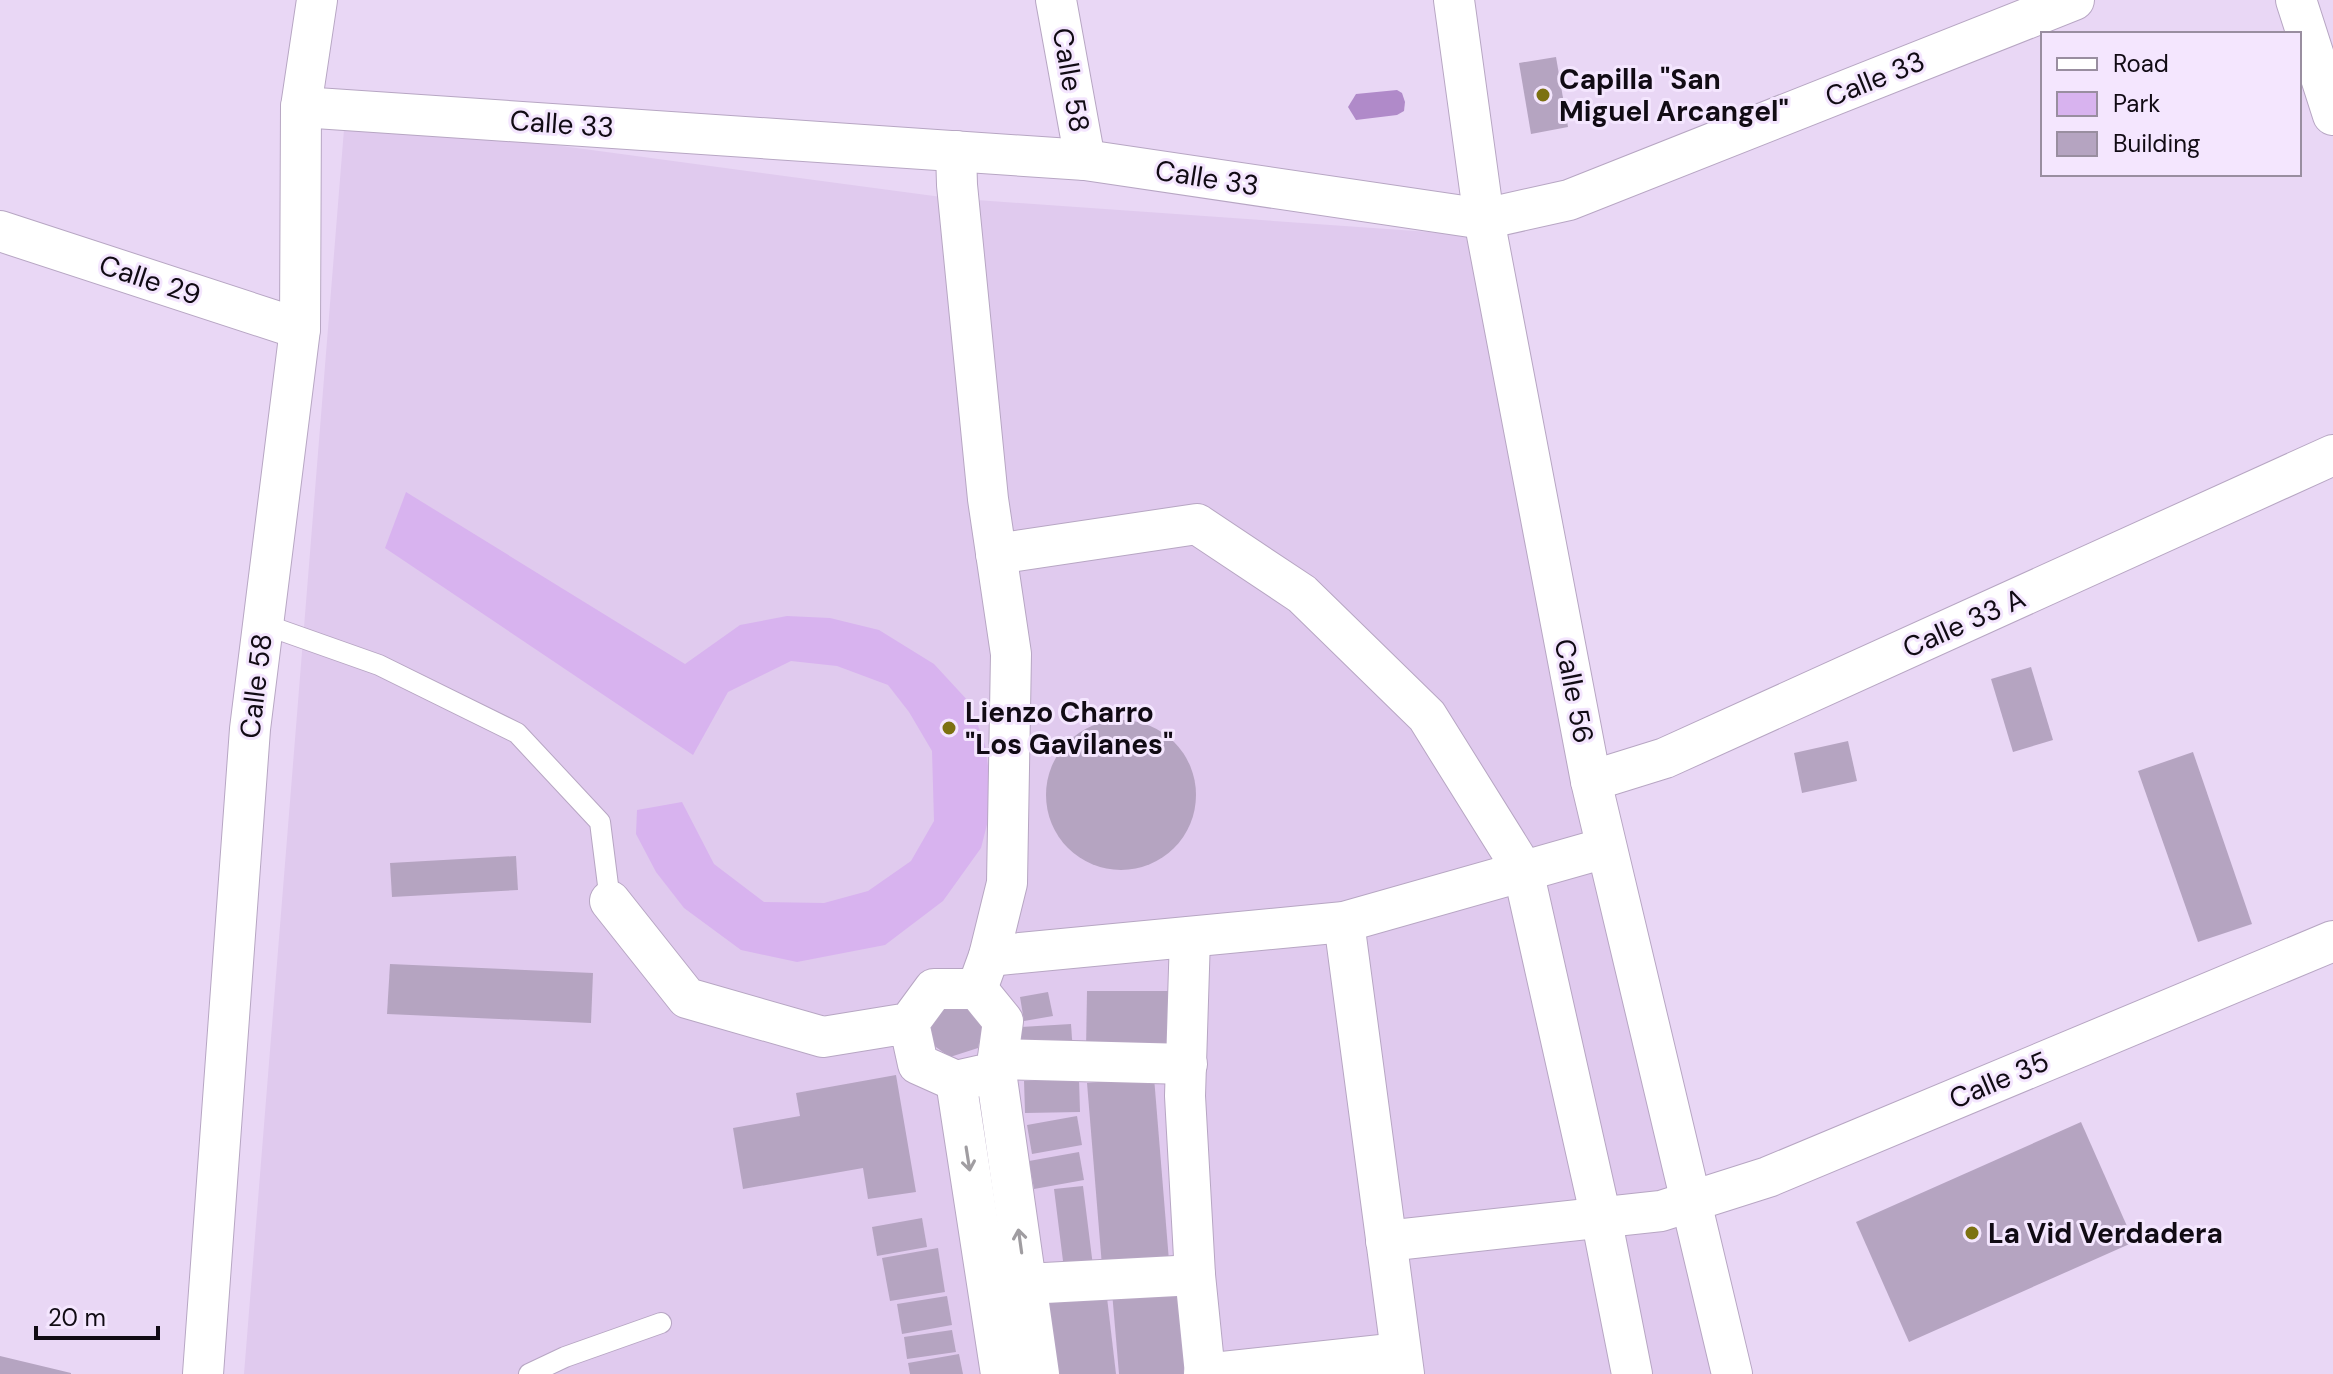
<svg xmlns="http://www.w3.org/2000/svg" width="2333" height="1374" viewBox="0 0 2333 1374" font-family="'DM Sans',sans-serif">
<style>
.built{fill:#e0caee}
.green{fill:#d8b3ef}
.water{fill:#b08ac9}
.building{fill:#b5a4c1}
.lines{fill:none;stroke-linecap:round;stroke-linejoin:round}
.lane-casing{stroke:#b7a6c3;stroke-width:22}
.street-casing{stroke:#b7a6c3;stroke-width:42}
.lane{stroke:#fff;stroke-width:20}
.street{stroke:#fff;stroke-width:40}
.oneway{stroke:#a09da1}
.poi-dot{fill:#7c7111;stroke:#f4e6fe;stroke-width:3}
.labels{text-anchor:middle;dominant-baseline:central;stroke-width:6;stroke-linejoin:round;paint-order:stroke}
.poi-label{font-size:28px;font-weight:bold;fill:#110b14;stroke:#f4e6fe;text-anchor:start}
.street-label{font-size:28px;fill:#110b14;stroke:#f4e6fe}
</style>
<rect width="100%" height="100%" fill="#e9d7f5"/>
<path class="built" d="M345,117L949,198L1472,235L1712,1374H244Z"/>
<path class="green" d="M406,492L685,664L740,625L787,616L830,618L879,630L934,664L970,703L985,745L993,801L981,848L943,901L885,945L797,962L741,950L684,908L656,872L636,834L637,810L682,802L714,864L764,902L824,903L868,891L911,861L934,821L932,751L909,712L888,685L837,666L791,661L728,692L693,755L385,548Z"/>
<path class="water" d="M1397,90L1402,93L1405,102L1404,111L1397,115L1356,120L1348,107L1356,94Z"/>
<g class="building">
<path d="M1556,57L1568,127L1531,134L1519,63Z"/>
<path d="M2031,667L2053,740L2013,752L1991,679Z"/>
<circle cx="1121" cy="795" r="75"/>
<path d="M1848,741L1857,781L1802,793L1794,753Z"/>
<path d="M2193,752L2252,924L2198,942L2138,771Z"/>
<path d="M516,856L518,890L392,897L390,863Z"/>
<path d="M390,964L593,973L591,1023L387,1014Z"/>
<path d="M1087,991H1172L1171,1051H1086Z"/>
<path d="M1048,992L1053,1016L1024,1021L1020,997Z"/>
<path d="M964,1001L984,1020L978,1048L950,1057L933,1045L927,1027L934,1006Z"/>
<path d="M1071,1024L1073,1053L1022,1057L1021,1027Z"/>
<path d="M896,1075L916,1192L868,1199L863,1168L743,1189L733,1128L800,1116L796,1093Z"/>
<path d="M1154,1077L1169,1261L1102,1266L1087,1083Z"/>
<path d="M1079,1080L1080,1112L1025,1113L1024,1081Z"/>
<path d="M1077,1116L1082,1145L1032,1154L1027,1125Z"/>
<path d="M2081,1122L2134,1242L1909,1342L1856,1222Z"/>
<path d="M1079,1152L1084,1180L1034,1189L1029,1161Z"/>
<path d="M1083,1186L1093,1266L1064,1269L1054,1189Z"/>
<path d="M922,1218L927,1247L877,1256L872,1227Z"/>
<path d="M938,1248L945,1292L890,1301L882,1258Z"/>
<path d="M1180,1286L1187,1374H1119L1112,1292Z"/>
<path d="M1106,1289L1116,1374H1054L1044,1297Z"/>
<path d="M947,1296L952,1325L902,1334L897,1304Z"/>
<path d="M952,1330L956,1352L907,1359L904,1337Z"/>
<path d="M959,1354L963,1374H910L908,1363Z"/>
<path d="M0,1356L71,1373V1374H0Z"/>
</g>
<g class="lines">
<g class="lane-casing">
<g id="lane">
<path d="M263,624L379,665L517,733L600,822L610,901"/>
<path d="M529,1374L565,1357L661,1323"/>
</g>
</g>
<g class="street-casing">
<g id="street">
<path d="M1056,0L1085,160"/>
<path d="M1454,0L1484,219L1591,781L1732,1374"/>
<path d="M2296,0L2333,115"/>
<path d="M301,107L1085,160L1484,219L1569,200L2074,0"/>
<path d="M956,151L957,185L988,499L1011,654L1007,883L989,956L977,989"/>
<path d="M0,231L300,329"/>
<path d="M996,554L1197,524L1302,594L1427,716L1523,870L1603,1227L1632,1374"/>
<path d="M1591,781L1665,758L2333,455"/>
<path d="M610,901L687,998L823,1037L909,1023L934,989H977L1003,1021L996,1072L956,1081L918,1064L909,1023"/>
<path d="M1344,922L1404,1374"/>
<path d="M1190,937L1185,1096L1195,1275L1205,1374"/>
<path d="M989,956L1344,922L1605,848"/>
<path d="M998,1059L1187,1064"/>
<path d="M996,1072L1039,1374"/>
<path d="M956,1081L1001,1374"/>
<path d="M1386,1241L1661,1211L1768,1177L2333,941"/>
<path d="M1026,1284L1195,1275"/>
<path d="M203,1374L250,729L300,329L301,107L317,0"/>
<path d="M1204,1374L1400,1353"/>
</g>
</g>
<use href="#lane" class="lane"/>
<use href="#street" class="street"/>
</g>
<defs><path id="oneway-shaft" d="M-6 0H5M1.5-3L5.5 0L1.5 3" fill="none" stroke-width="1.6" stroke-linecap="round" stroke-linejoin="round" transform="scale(2)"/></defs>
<g class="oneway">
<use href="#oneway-shaft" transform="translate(968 1159) rotate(81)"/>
<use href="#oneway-shaft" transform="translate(1020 1241) rotate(-98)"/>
</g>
<g class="poi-dot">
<circle cx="1543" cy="95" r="8"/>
<circle cx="949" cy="728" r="8"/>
<circle cx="1972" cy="1233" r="8"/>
</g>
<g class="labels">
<g class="poi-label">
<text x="1559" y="79">Capilla "San<tspan x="1559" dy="32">Miguel Arcangel"</tspan></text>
<text x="965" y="712">Lienzo Charro<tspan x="965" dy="32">"Los Gavilanes"</tspan></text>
<text x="1988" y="1233">La Vid Verdadera</text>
</g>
<g class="street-label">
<text transform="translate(1875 79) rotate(-22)">Calle 33</text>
<text transform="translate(1071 80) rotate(80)">Calle 58</text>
<text transform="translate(562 124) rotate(4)">Calle 33</text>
<text transform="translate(1207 178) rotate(9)">Calle 33</text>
<text transform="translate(150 280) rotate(18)">Calle 29</text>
<text transform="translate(1964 623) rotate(-24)">Calle 33 A</text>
<text transform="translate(256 686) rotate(-83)">Calle 58</text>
<text transform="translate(1574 691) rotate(79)">Calle 56</text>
<text transform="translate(1999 1080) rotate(-23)">Calle 35</text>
</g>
</g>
<rect x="2041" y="32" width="260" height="144" fill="#f4e6fe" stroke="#998ea0" stroke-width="2"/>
<rect x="2057" y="58" width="40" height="12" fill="#ffffff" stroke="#998ea0" stroke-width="2"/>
<text x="2113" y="72" font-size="24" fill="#110b14">Road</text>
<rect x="2057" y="92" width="40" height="24" fill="#d8b3ef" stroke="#998ea0" stroke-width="2"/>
<text x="2113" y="112" font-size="24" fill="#110b14">Park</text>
<rect x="2057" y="132" width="40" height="24" fill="#b5a4c1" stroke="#998ea0" stroke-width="2"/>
<text x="2113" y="152" font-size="24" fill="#110b14">Building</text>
<path d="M36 1326v12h122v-12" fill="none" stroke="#110b14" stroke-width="4"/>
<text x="48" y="1326" font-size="24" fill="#110b14" stroke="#f4e6fe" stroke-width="6" paint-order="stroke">20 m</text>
</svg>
